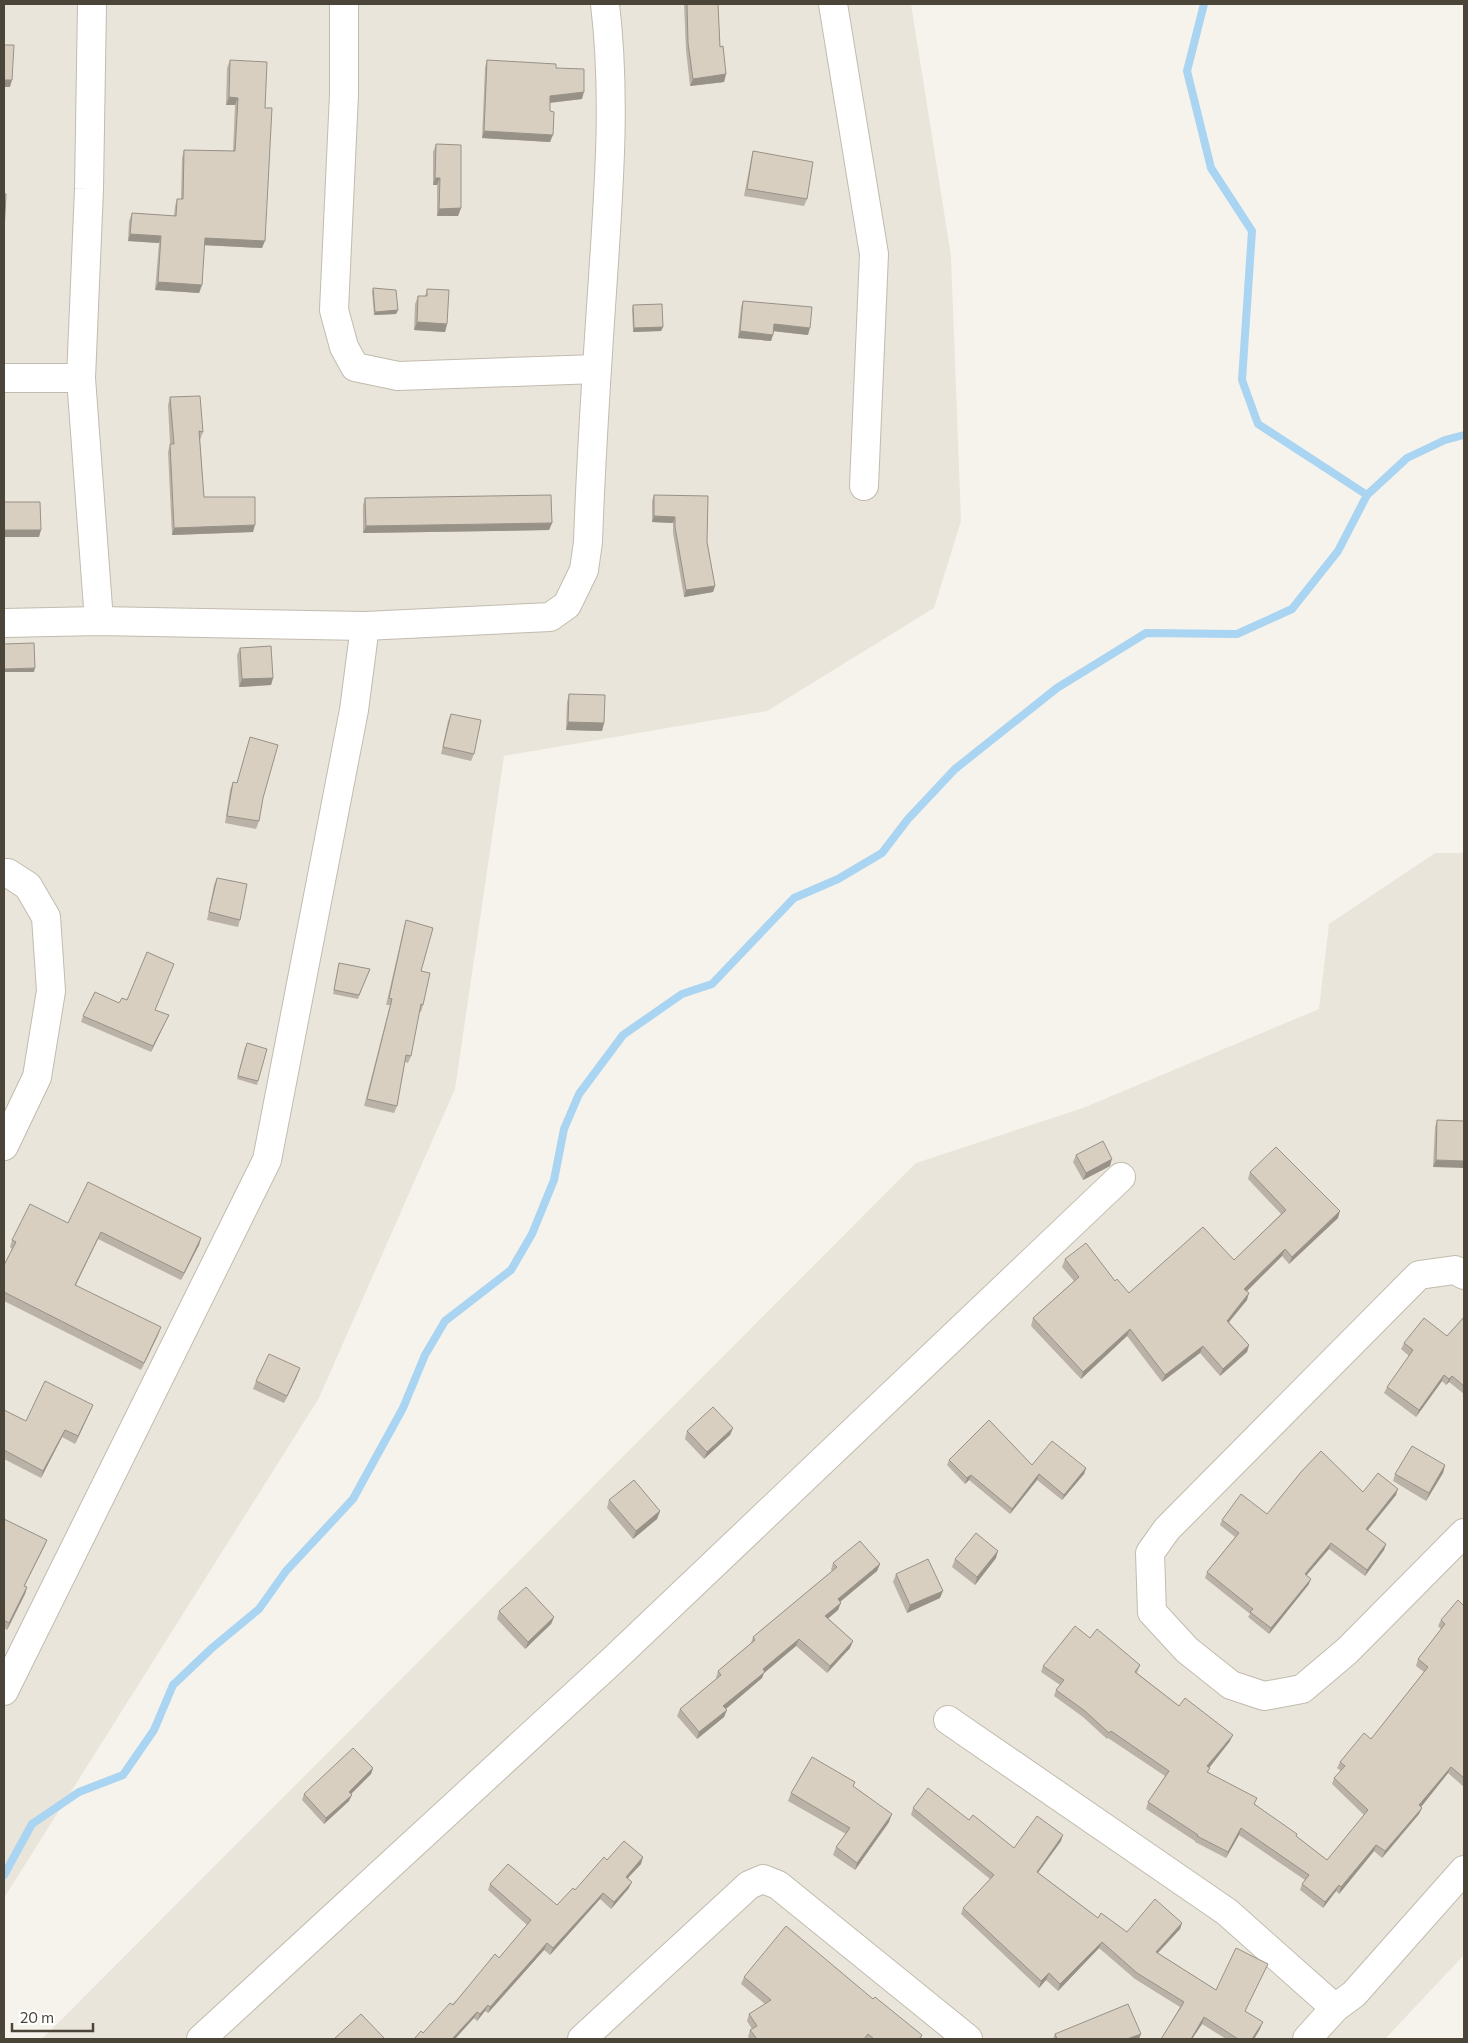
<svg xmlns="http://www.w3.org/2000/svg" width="1468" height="2043" viewBox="0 0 1468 2043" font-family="Commissioner,sans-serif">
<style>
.residential{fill:#eae5da}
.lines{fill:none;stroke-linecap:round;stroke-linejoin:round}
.stream{stroke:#a9d4f2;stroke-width:8}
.minor-casing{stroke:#c2bbae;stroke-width:30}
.minor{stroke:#fff;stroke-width:28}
.wall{fill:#bab2a6}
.shaded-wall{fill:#979187}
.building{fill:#d8cfc1;stroke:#979187}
</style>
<rect width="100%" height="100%" fill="#f6f3ec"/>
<g class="residential">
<path d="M4,4H911L951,256L961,521L934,608L767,711L504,756L455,1089L319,1398L4,1898Z"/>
<path d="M1435,853H1464V1955L1385,2039H42L916,1163L1083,1108L1319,1009L1329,924Z"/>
</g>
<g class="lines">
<g class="stream">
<path d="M1204,4L1187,71L1211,168L1252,231L1242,380L1258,424L1367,495"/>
<path d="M4,1875L32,1824L79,1792L123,1775L154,1730L173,1685L212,1648L259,1609L286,1571L353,1499L403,1408L425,1355L445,1321L511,1270L532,1234L554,1180L564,1129L579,1094L623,1035L682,994L712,984L794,898L838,879L882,853L908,819L955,769L1057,688L1146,633L1237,634L1292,609L1338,551L1367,495L1407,458L1445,440L1464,435"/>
</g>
<g class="minor-casing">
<g id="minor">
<path d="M344,4V94L334,310L344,347L355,367L398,376L597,369"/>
<path d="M833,4L874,254L864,486"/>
<path d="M4,378H81L99,621"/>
<path d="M81,378L89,189L92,4"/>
<path d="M4,623L99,621L365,626L550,617L567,605L584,570L588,542C591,453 597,365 603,277C609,186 616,95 605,4"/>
<path d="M4,873H8L28,886L46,917L51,991L37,1077L4,1146"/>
<path d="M1464,1275L1455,1270L1419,1275L1167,1529L1150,1553L1152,1612L1187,1650L1231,1685L1264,1696L1302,1689L1347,1651L1464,1533"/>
<path d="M4,1691L267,1160L354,710L365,626"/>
<path d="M948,1720L1227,1912L1335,2008"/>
<path d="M201,2039L613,1660L1121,1177"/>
<path d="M582,2039L749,1885L763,1879L778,1885L968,2039"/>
<path d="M1307,2039L1335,2008L1354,1994L1464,1870"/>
</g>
</g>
<use href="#minor" class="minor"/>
</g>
<g class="wall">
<path d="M684,4H718L720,47L726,74L724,82L690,86L686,50Z"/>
<path d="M230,60L265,108L262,248L204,245L202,285L199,293L155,290L159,243L128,241L129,221L132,213L174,216L175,206L177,199H181L182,158L184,150L233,151L235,105H226L227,68Z"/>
<path d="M487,60L556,68L582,99L550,103V142L482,138L485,67Z"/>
<path d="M436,144L461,208L458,216H437V185H433V152Z"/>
<path d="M753,151L807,199L804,206L744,196L751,159Z"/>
<path d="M373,288L398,310L396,314L374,315L372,292Z"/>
<path d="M427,289L447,324L445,332L414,330L415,304L418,296H425Z"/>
<path d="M743,301L808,335L773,331L771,341L738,338L741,307Z"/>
<path d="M633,305L663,327L661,331L633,332L632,309Z"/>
<path d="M170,397L203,432L200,440L204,497L253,532L172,535L168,452L170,444L168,405Z"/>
<path d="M654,495L707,542L715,586L713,592L684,597L673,533V523L652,522V501Z"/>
<path d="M365,498L552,523L549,530L363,533V505Z"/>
<path d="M240,648L273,678L271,685L239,687L237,655Z"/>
<path d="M569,694L604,723L602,731L566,730L567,702Z"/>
<path d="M451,714L474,754L471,761L441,754L448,721Z"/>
<path d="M250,737L263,798L259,821L256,829L225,823L230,790L233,782L237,783Z"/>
<path d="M217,878L240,920L238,927L207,920L214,885Z"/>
<path d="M406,920L421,971L423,1005L421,1012L419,1011L411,1056L408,1063L405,1062L397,1106L394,1113L364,1106L390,1005H386L404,927Z"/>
<path d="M339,963L370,969L358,999L333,994Z"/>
<path d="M119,1003L155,1010L169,1015L151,1052L81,1022L83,1016Z"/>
<path d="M245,1047L258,1081L257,1085L237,1079Z"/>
<path d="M1437,1120L1464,1121L1433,1167L1435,1127Z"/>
<path d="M1076,1155L1110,1166L1083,1180L1073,1162Z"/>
<path d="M1250,1172L1338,1218L1289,1264L1282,1256L1247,1291V1300L1229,1322L1249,1345L1247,1352L1220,1376L1200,1353L1162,1382L1127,1336L1081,1379L1031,1326L1033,1318L1074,1281L1062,1267L1065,1259L1115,1281L1129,1293L1234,1260L1281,1214L1248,1179Z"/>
<path d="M68,1223L201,1238L199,1245L181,1280L98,1239L76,1285L158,1335L141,1370L4,1301V1265L12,1249L10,1247L12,1240Z"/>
<path d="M1464,1317V1394L1449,1382L1446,1385L1442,1381L1416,1417L1384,1393L1387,1387L1409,1356L1401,1349L1404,1343L1447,1336Z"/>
<path d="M297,1376L284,1403L253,1389L256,1381Z"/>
<path d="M93,1405L90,1412L75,1444L62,1437L41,1478L4,1459V1410L26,1421Z"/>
<path d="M733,1428L730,1435L704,1459L685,1439L687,1431Z"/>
<path d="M949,1460L1032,1465L1086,1468L1084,1474L1062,1500L1037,1480L1010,1514L969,1480L965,1484L947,1465Z"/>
<path d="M1445,1465L1443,1473L1426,1501L1393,1481L1395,1474Z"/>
<path d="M1363,1492L1396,1495L1367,1530L1386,1544L1384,1550L1365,1576L1329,1549L1307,1575L1309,1584L1269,1634L1248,1617L1250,1614L1205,1578L1207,1572L1235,1537L1220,1525L1222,1520L1267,1514Z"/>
<path d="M609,1500L660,1511L657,1519L633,1539L607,1508Z"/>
<path d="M4,1519L47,1540L44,1547L24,1586L27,1587L25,1594L7,1630L4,1628Z"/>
<path d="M996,1558L975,1585L952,1567L955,1559Z"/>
<path d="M833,1563L880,1564L877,1571L840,1602L838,1610L828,1618L853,1641L850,1648L827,1673L796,1646L764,1673L762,1678L726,1709L724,1717L697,1739L677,1716L680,1709L716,1679V1678L718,1671L751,1643L753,1637L832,1571L831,1570Z"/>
<path d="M896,1574L940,1598L907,1613L893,1582Z"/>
<path d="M1464,1606V1787L1448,1773L1421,1807L1422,1808L1419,1814L1382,1858L1374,1851L1339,1894L1336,1891L1323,1908L1300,1890L1302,1884L1305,1880L1239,1835L1226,1858L1195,1842V1841L1146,1809L1148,1802L1165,1776L1108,1738L1107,1739L1083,1717L1054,1696L1056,1690L1060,1685L1041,1672L1043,1666L1090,1638L1140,1665L1137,1673L1179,1706L1230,1741L1209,1768H1210L1208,1772L1255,1804L1327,1860L1364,1815L1332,1784L1334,1778L1341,1771L1337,1768L1340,1762L1371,1739L1424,1672L1416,1666L1418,1659L1441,1629L1438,1626L1441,1620Z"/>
<path d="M499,1611L554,1617L551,1624L525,1649L497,1619Z"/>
<path d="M373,1768L371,1774L351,1794L349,1801L324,1824L302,1800L304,1794Z"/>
<path d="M855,1782L853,1786L889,1822L855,1870L833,1855L836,1847L846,1834L788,1801L791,1793Z"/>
<path d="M913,1808L969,1820L1014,1848L1061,1841L1038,1873L1098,1918L1127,1932L1182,1923L1180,1929L1158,1953L1216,1990L1268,1964L1265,1970L1245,2011L1260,2029L1254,2039H1226L1202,2024L1192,2039H1161L1180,2007L1135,1979L1099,1948L1058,1991L1046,1980L1039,1988L961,1914L963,1908L990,1879L911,1815Z"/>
<path d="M607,1860L641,1864L628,1878L629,1888L611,1909L600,1899L550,1955L544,1950L488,2013L485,2011L477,2021L474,2018L423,2033L499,1958L527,1925L488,1890L490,1884L557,1905L575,1890Z"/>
<path d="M744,1977L873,1999L922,2035L921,2039H750L748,2037L750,2030L752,2029L747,2021L749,2014L765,2004L741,1984Z"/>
<path d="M1055,2034L1139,2039H1053Z"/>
</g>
<g class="shaded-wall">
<path d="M726,74L724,82L690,86L693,79Z"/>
<path d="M4,80H12L10,87H4Z"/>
<path d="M584,92L582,99L547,103L550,96Z"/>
<path d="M229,97L238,98L235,105H226Z"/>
<path d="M484,131L553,135L550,142L482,138Z"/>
<path d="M435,178H440L437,185H433Z"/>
<path d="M461,208L458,216H437L439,209Z"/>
<path d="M130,234L161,236L159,243L128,241Z"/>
<path d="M205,238L265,241L262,248L202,245Z"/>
<path d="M158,282L202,285L199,293L155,290Z"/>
<path d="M398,310L396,314L374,315L375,312Z"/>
<path d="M417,322L447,324L445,332L414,330Z"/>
<path d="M774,324L810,328L808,335L772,331Z"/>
<path d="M663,327L661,331L633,332L634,328Z"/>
<path d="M740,331L773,335L771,341L738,338Z"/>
<path d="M654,516L675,517L673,523L652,522Z"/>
<path d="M552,523L549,530L363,533L366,526Z"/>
<path d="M255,525L253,532L172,535L174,528Z"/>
<path d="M4,530H41L39,537H4Z"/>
<path d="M715,586L713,592L684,597L686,590Z"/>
<path d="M35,668L34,672H4V669Z"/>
<path d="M273,678L271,685L239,687L242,679Z"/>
<path d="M568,722L604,723L602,731L566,730Z"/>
<path d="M169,1015L166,1021L151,1052L153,1046Z"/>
<path d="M1112,1159L1110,1166L1083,1180L1086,1173Z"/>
<path d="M1436,1160L1464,1161V1168L1433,1167Z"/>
<path d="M1340,1211L1338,1218L1289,1264L1292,1257Z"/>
<path d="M101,1232L98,1239L72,1292L75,1285Z"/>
<path d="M201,1238L199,1245L181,1280L184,1273Z"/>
<path d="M1285,1249L1282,1256L1242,1296L1244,1289Z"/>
<path d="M1249,1293L1247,1300L1224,1328L1227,1321Z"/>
<path d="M161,1327L158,1335L141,1370L144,1363Z"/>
<path d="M1130,1329L1127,1336L1081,1379L1083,1372Z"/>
<path d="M1249,1345L1247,1352L1220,1376L1223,1369Z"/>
<path d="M1203,1346L1200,1353L1162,1382L1165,1375Z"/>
<path d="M300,1368L297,1376L284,1403L287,1396Z"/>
<path d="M1444,1375L1442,1381L1416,1417L1419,1410Z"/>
<path d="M1452,1376L1449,1382L1446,1385L1449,1379Z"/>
<path d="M93,1405L90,1412L75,1444L78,1436Z"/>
<path d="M733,1428L730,1435L704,1459L707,1452Z"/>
<path d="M65,1430L62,1437L41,1478L43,1471Z"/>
<path d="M1445,1465L1443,1473L1426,1501L1429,1493Z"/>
<path d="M1086,1468L1084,1474L1062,1500L1064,1495Z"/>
<path d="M1039,1474L1037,1480L1010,1514L1012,1509Z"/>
<path d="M971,1475L969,1480L965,1484L967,1478Z"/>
<path d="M1398,1489L1396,1495L1364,1535L1366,1529Z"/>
<path d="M660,1511L657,1519L633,1539L636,1531Z"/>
<path d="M47,1540L44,1547L21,1593L24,1586Z"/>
<path d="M1331,1543L1329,1549L1303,1579L1305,1574Z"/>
<path d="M1386,1544L1384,1550L1365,1576L1367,1570Z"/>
<path d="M998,1551L996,1558L975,1585L977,1577Z"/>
<path d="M880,1564L877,1571L835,1606L838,1599Z"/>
<path d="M1311,1579L1309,1584L1269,1634L1271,1628Z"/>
<path d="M27,1587L25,1594L7,1630L9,1623Z"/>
<path d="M943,1591L940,1598L907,1613L910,1605Z"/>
<path d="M841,1603L838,1610L823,1623L825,1616Z"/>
<path d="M554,1617L551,1624L525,1649L528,1642Z"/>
<path d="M799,1639L796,1646L764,1673L762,1678L721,1713L723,1706L763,1669Z"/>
<path d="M853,1641L850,1648L827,1673L830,1666Z"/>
<path d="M727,1710L724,1717L697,1739L699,1732Z"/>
<path d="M1233,1735L1230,1741L1205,1773L1207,1766Z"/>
<path d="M1451,1767L1448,1773L1417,1812L1419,1805Z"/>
<path d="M373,1768L371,1774L347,1798L349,1792Z"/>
<path d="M352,1795L349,1801L324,1824L326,1818Z"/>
<path d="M1422,1808L1419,1814L1382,1858L1385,1851Z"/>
<path d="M892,1814L889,1822L855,1870L857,1863Z"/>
<path d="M1241,1828L1239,1835L1226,1858L1228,1852Z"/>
<path d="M1063,1835L1061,1841L1034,1878L1037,1872Z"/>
<path d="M1376,1845L1374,1851L1339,1894L1341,1887Z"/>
<path d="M643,1857L641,1864L623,1883L626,1877Z"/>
<path d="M632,1882L629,1888L611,1909L614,1902Z"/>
<path d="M1339,1885L1336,1891L1323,1908L1325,1902Z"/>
<path d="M603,1893L600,1899L550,1955L553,1948Z"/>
<path d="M1182,1923L1180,1929L1153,1958L1156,1952Z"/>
<path d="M1102,1942L1099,1948L1058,1991L1060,1984Z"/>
<path d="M547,1943L544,1950L488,2013L490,2007Z"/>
<path d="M1049,1973L1046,1980L1039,1988L1041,1981Z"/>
<path d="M488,2005L485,2011L477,2021L480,2014Z"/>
<path d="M477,2012L474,2018L455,2039H452Z"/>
<path d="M1204,2017L1202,2024L1192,2039H1191Z"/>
<path d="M1263,2022L1260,2029L1254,2039H1252Z"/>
<path d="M1141,2034L1139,2039H1127Z"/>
</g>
<g class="building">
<path d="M687,4H718L720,47L723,46L726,74L693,79L688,43Z"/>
<path d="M4,45H14L12,80H4Z"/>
<path d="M230,60L267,62L265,108H272L265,241L205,238L202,285L158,282L161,236L130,234L132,213L176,216L177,199H183L184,150L235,151L238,98L229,97Z"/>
<path d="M487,60L556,64V68L584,69V92L550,96V111L554,112L553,135L484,131Z"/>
<path d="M436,144L461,145V208L439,209L440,178H435Z"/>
<path d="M753,151L813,162L807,199L747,189Z"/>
<path d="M4,193L6,194L4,232Z"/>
<path d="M373,288L396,290L398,310L375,312Z"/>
<path d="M427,289L449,290L447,324L417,322L418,296H427Z"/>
<path d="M743,301L812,307L810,328L774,324L773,335L740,331Z"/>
<path d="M662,304L663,327L634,328L633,305Z"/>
<path d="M200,396L203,432L199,431L204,497H255V525L174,528L170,444H174L170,397Z"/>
<path d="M551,495L552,523L366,526L365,498Z"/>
<path d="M654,495L708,496L707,542L715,586L686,590L675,527V517L654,516Z"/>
<path d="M4,502H40L41,530H4Z"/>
<path d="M34,643L35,668L4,669V644Z"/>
<path d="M271,646L273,678L242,679L240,648Z"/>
<path d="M569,694L605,695L604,723L568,722Z"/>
<path d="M451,714L481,720L474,754L443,747Z"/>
<path d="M250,737L278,745L263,798L259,821L227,816L233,782L237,783Z"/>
<path d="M217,878L247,884L240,920L209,912Z"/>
<path d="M406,920L433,928L421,971L430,973L423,1005L421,1004L411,1056L406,1055L397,1106L367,1099L392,999L389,998Z"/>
<path d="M147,952L174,964L155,1010L169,1015L153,1046L83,1016L95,992L119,1003L122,998L127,1000Z"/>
<path d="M339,963L370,969L359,995L334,990Z"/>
<path d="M247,1043L267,1049L258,1081L238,1076Z"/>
<path d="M1437,1120L1464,1121V1161L1436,1160Z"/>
<path d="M1103,1141L1112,1159L1086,1173L1076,1155Z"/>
<path d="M1276,1147L1340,1211L1292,1257L1285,1249L1244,1289L1249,1293L1227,1321L1249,1345L1223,1369L1203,1346L1165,1375L1130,1329L1083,1372L1033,1318L1079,1277L1065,1259L1086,1243L1115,1281L1117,1279L1129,1293L1203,1227L1234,1260L1286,1210L1250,1172Z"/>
<path d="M88,1182L201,1238L184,1273L101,1232L75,1285L161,1327L144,1363L4,1292V1265L16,1242L12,1240L30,1204L68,1223Z"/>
<path d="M1464,1317V1386L1452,1376L1449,1379L1444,1375L1419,1410L1387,1387L1413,1350L1404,1343L1424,1318L1447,1336Z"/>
<path d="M269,1354L300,1368L287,1396L256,1381Z"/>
<path d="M45,1381L93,1405L78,1436L65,1430L43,1471L4,1450V1410L26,1421Z"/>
<path d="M713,1407L733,1428L707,1452L687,1431Z"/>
<path d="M989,1420L1032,1465L1052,1441L1086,1468L1064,1495L1039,1474L1012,1509L971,1475L967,1478L949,1460Z"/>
<path d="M1412,1446L1445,1465L1429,1493L1395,1474Z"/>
<path d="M1321,1451L1363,1492L1378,1473L1398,1489L1366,1529L1386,1544L1367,1570L1331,1543L1305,1574L1311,1579L1271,1628L1250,1612L1253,1609L1207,1572L1239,1533L1222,1520L1241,1494L1267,1514L1301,1472Z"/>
<path d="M634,1480L660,1511L636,1531L609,1500Z"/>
<path d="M4,1519L47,1540L24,1586L27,1587L9,1623L4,1620Z"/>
<path d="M976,1533L998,1551L977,1577L955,1559Z"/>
<path d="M860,1541L880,1564L838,1599L841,1603L825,1616L853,1641L830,1666L799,1639L763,1669L765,1672L723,1706L727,1710L699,1732L680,1709L721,1675L718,1671L755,1640L753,1637L837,1567L833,1563Z"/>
<path d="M928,1559L943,1591L910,1605L896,1574Z"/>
<path d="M526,1587L554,1617L528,1642L499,1611Z"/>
<path d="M1458,1600L1464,1606V1778L1451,1767L1419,1805L1422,1808L1385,1851L1376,1845L1341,1887L1339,1885L1325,1902L1302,1884L1309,1875L1241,1828L1228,1852L1197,1836L1198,1835L1148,1802L1169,1771L1111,1731L1109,1733L1085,1711L1056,1690L1064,1680L1043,1666L1075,1626L1090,1638L1097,1629L1140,1665L1135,1672L1179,1706L1185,1698L1233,1735L1207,1766L1210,1768L1207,1772L1257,1798L1254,1804L1297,1834L1296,1836L1327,1860L1368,1810L1334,1778L1345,1766L1340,1762L1364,1733L1371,1739L1428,1667L1418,1659L1445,1624L1441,1620Z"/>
<path d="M353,1748L373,1768L349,1792L352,1795L326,1818L304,1794Z"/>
<path d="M812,1757L855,1782L853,1786L892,1814L857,1863L836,1847L850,1828L791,1793Z"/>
<path d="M928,1788L969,1820L973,1815L1014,1848L1037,1816L1063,1835L1037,1872L1098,1918L1101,1913L1127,1932L1155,1899L1182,1923L1156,1952L1216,1990L1236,1948L1268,1964L1245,2011L1263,2022L1252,2039H1238L1204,2017L1191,2039H1161L1184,2002L1137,1973L1102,1942L1060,1984L1049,1973L1041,1981L963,1908L994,1875L913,1808Z"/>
<path d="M624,1841L643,1857L626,1877L632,1882L614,1902L603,1893L553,1948L547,1943L490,2007L488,2005L480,2014L477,2012L452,2039H414L421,2031L423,2033L450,2003L453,2005L495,1954L499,1958L531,1920L490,1884L508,1864L557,1905L573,1888L575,1890L604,1857L607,1860Z"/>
<path d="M786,1926L873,1999L875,1997L922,2035L919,2039H874L868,2034L864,2039H757L750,2030L757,2026L749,2014L771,2000L744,1977Z"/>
<path d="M1128,2004L1141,2034L1127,2039H1057L1055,2034Z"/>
<path d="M361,2014L385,2039H334Z"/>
</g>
<rect width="1468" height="2043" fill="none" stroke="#4b4439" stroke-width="10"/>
<path d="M12 2023v8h81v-8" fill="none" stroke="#4b4439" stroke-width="2.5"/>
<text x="20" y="2023" font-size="15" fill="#4b4439" stroke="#ffffff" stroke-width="4" paint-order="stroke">20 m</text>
</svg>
